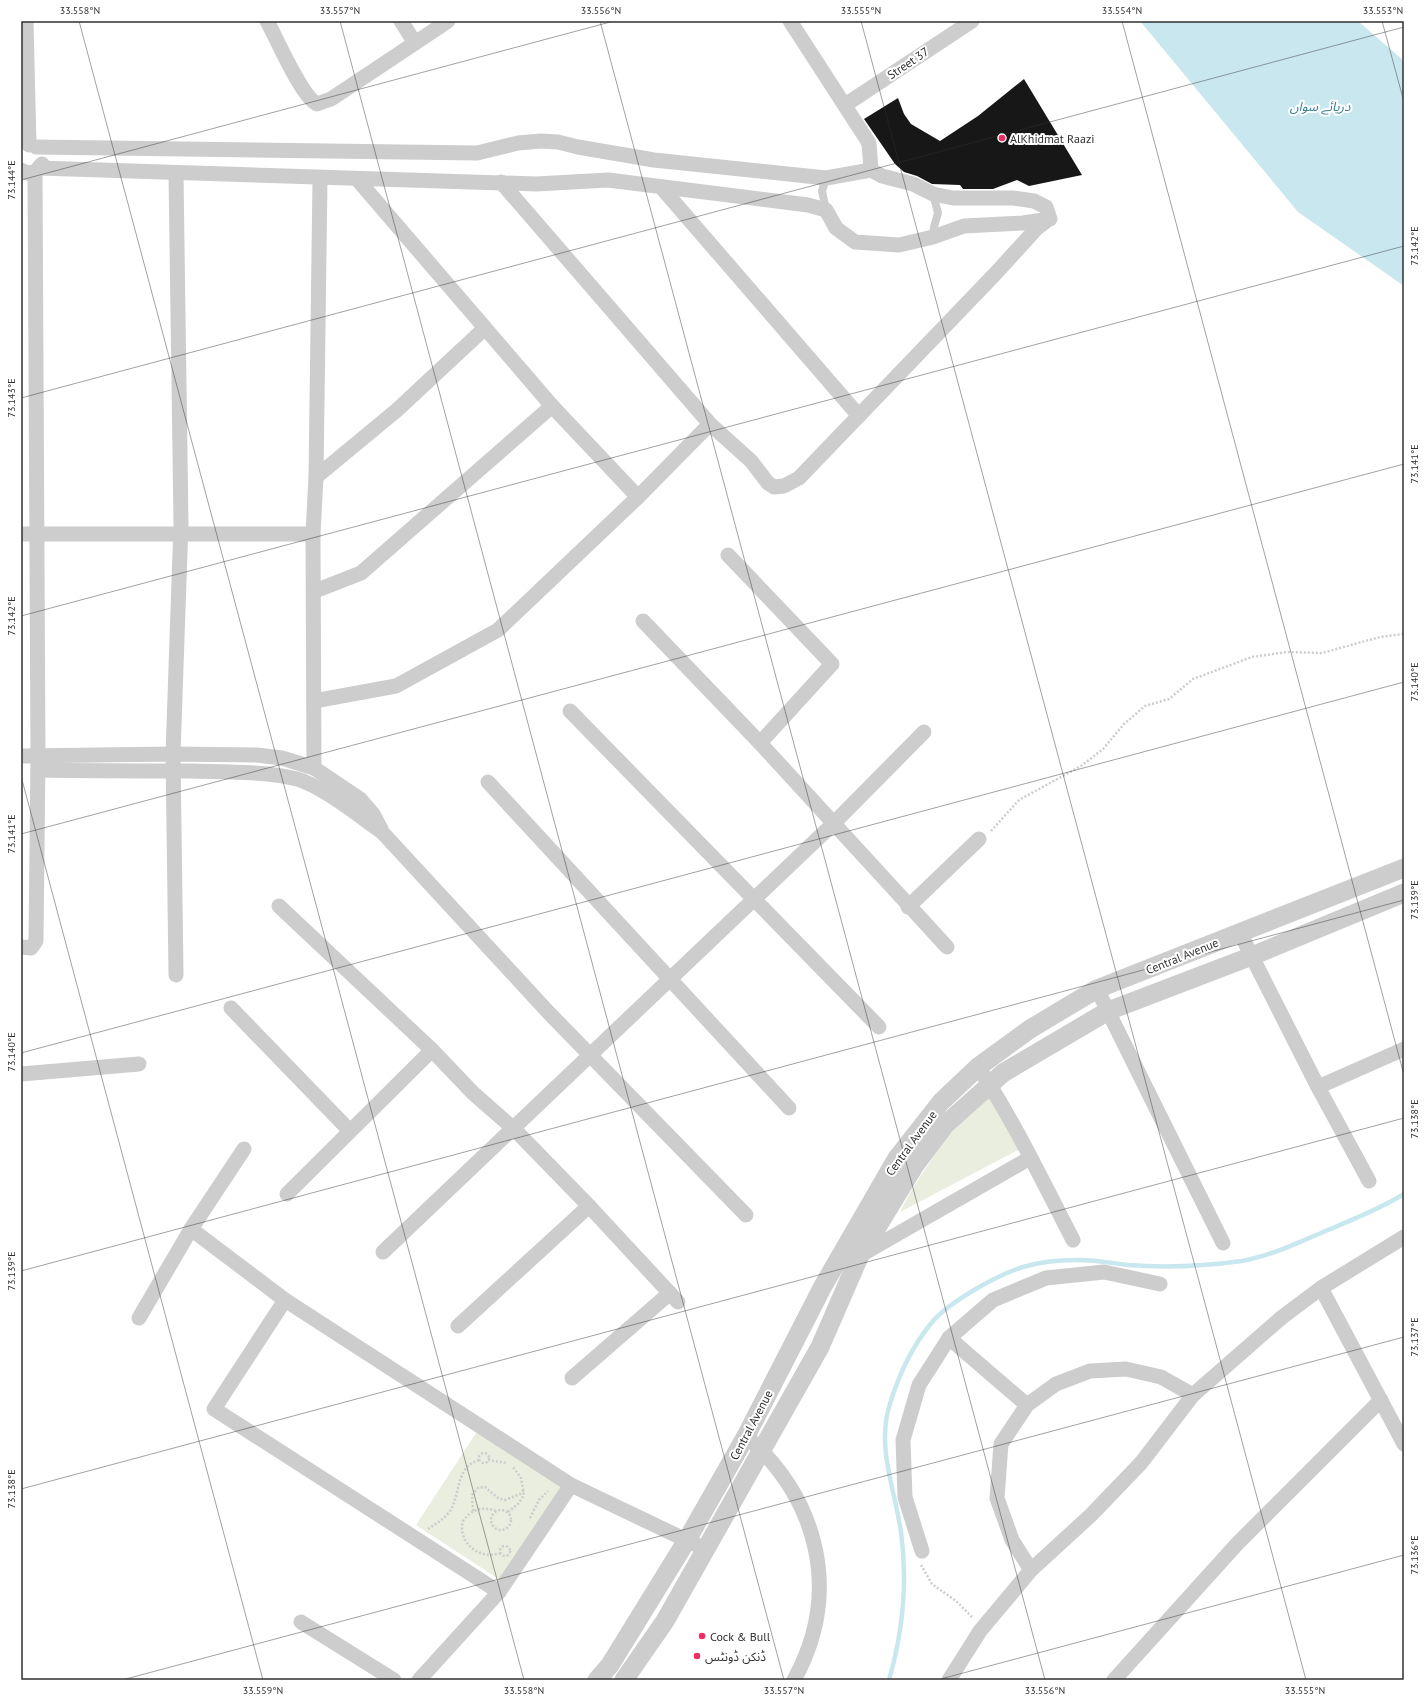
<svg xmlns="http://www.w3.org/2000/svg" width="1425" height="1701" viewBox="0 0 1425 1701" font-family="'PT Sans','Noto Sans Arabic',sans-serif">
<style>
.green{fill:#e9eede}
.water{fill:#c9e7ee}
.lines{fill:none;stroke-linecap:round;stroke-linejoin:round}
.stream{stroke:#c9e7ee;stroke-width:4.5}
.building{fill:#171717}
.path{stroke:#cdcdcd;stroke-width:2.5;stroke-dasharray:2 2;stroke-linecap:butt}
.service{stroke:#cdcdcd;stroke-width:8}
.minor{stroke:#cdcdcd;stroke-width:15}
.tertiary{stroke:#cdcdcd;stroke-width:19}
.ticks{fill:none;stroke:#303030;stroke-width:1;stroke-opacity:0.45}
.poi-dot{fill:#ed2c61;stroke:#fff;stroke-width:1.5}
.labels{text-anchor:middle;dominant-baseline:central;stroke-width:4;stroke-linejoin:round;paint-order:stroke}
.street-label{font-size:12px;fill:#303030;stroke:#fff}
.poi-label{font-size:12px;fill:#303030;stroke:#fff;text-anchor:start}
.water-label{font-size:13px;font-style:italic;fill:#387f90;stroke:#fff}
.neatline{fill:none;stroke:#303030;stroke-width:1.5}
.ticks-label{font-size:10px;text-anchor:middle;fill:#303030}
</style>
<rect width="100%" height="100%" fill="#fff"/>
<g class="green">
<path d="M988,1091L1020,1149L900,1212L911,1191L951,1130Z"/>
<path d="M478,1430L564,1487L503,1582L416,1525Z"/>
</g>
<path class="water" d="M1140,21H1358L1404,61V286L1298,212Z"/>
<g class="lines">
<path class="stream" d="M889,1680C903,1631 908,1583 901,1532C895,1490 877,1449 889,1407C898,1376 912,1346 933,1321C951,1301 997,1275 1023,1267C1040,1262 1058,1260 1075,1260C1093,1259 1110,1263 1128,1265C1165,1268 1205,1266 1242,1261C1270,1256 1295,1244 1321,1233C1349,1221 1378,1210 1404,1194"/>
</g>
<path class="building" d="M1024,79L1082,175L1029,186L1017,180L993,189H963L960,185L932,184L917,176L904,172L895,164L864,119L898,98L904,114L911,124L940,141L978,116Z"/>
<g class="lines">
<g class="path">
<path d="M991,831L1019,800L1081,766L1103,749L1124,724L1145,706L1169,699L1193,679L1252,657L1287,652L1322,653L1380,637L1404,634"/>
<circle cx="484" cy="1458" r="5"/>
<path d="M488,1460L507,1463"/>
<circle cx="501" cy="1520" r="10"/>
<path d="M473,1511L472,1495L478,1488L485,1487L498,1498L505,1500L520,1494L524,1490"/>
<path d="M496,1511C482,1506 472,1509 463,1521C457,1542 480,1561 500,1553"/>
<path d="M508,1512L518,1504L524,1495L521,1478L513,1467"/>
<path d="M530,1518L539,1500L548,1491"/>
<path d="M428,1529C436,1524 444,1519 450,1511C461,1494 455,1467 479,1460"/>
<circle cx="505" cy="1551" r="5"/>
<path d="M921,1565L932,1584L956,1601L973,1618"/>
</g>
<g class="service">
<path d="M826,178L822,191L826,210"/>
<path d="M933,237L934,227L938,213L933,194"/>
</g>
<g class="minor">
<path d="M26,21L29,145"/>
<path d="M267,21C277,39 301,96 317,104L331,99L448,21"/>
<path d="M401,21L415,43"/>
<path d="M790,21L869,143L871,170"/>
<path d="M845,105L972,21"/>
<path d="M36,147L477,153L518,143L541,141L558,142L578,147L654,160L826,178L871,170L882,176L913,184L933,194L953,198H1013L1034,201L1046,207L1050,219L1023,223L964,226L933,237L899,245L855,242L836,228L826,210L808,205L608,180L536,184L39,168"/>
<path d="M21,170L27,173L35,172L42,164"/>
<path d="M176,174L181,524L173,754L176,975"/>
<path d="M357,179L552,406L638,497"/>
<path d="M661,187L859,416"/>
<path d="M710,424L751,461L768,483L774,487L784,486L799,478L996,273L1037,228L1049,219"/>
<path d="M316,477L397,410L485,328"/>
<path d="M21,534H313"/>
<path d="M728,555L832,664L760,743"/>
<path d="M315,591L361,573L552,406"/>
<path d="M643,621L760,743L947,947"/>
<path d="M314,701L396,686L498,630L638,497L710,424L501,182"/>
<path d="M570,711L879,1027"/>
<path d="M21,756L173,754L257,755L282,758L314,768L360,799L373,814L381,829"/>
<path d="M314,768L313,534L316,477L320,178"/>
<path d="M38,770C89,771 140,771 190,771C222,772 266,771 297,779C322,786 359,816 382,832L549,1013L746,1215"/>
<path d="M488,782L789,1108"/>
<path d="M279,906L432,1050L473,1093L513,1128L589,1206L678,1302"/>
<path d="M908,907L979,839"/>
<path d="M1240,933L1318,1087L1369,1181"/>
<path d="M21,947L31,948L36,941L38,756L35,172"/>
<path d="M1097,989L1223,1243"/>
<path d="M231,1008L350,1131"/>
<path d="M978,1067C1014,1121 1043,1182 1073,1240"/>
<path d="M21,1074L139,1064"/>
<path d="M1318,1087L1404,1049"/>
<path d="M287,1194L432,1050"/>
<path d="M191,1229L285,1300L571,1485L705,1549"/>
<path d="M383,1252L833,824L924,732"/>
<path d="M859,1256L1030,1158"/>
<path d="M1321,1288L1404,1444"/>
<path d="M285,1300L214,1409L499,1592"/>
<path d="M139,1318L191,1229L244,1149"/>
<path d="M458,1326L589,1206"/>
<path d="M949,1338L1027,1405"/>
<path d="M572,1378L670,1293"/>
<path d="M746,1436C819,1500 842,1593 794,1680"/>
<path d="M922,1551L905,1497L903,1440L919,1385L949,1338L993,1300L1046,1278L1104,1272L1160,1284"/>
<path d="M1031,1570L1012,1540L997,1498L1001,1444L1027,1405L1056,1384L1090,1371L1126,1369L1161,1377L1193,1395"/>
<path d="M301,1622L394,1680"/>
<path d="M419,1680L499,1592L571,1485"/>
<path d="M949,1680L980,1631L1031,1570L1091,1515L1141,1463L1193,1395L1281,1318L1321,1288L1404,1237"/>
<path d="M1114,1680L1237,1544L1381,1400"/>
</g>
<g class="tertiary">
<path d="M597,1680L610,1665L687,1540L746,1436L823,1286L897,1158L941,1102L978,1067L1030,1029L1097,989L1404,868"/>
<path d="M624,1680L665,1621L820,1347L860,1255L915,1165L945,1125L1003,1073L1108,1011L1252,956L1404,893"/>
</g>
</g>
<path class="ticks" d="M79,21L524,1680M340,21L784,1680M600,21L1045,1680M861,21L1306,1680M1122,21L1404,1075M1382,21L1404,102M21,180L614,21M21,398L1404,27M21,616L1404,246M21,776L263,1680M21,834L1404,464M21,1053L1404,682M21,1271L1404,900M21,1489L1404,1118M122,1680L1404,1337M937,1680L1404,1555"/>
<g class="poi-dot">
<circle cx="1002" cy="138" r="4"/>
<circle cx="702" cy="1636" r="4"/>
<circle cx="697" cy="1656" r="4"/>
</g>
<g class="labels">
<g class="street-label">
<text transform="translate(908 63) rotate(-34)">Street 37</text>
<text transform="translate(1182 956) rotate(-22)">Central Avenue</text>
<text transform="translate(911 1143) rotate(-54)">Central Avenue</text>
<text transform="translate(751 1425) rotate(-62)">Central Avenue</text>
</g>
<g class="poi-label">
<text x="1010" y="138">AlKhidmat Raazi</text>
<text x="710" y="1636">Cock &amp; Bull</text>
<text x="705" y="1656">ڈنکن ڈونٹس</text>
</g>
<g class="water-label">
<text x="1320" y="106">دریائے سواں</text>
</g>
</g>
<rect width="1425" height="1701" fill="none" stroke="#ffffff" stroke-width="44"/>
<rect x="22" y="22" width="1381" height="1657" class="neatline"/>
<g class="ticks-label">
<text x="80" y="14">33.558°N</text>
<text x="340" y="14">33.557°N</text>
<text x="601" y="14">33.556°N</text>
<text x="861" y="14">33.555°N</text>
<text x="1122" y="14">33.554°N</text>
<text x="1383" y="14">33.553°N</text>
<text transform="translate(11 180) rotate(-90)" y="4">73.144°E</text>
<text transform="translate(1414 246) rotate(-90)" y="4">73.142°E</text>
<text transform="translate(11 398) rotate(-90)" y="4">73.143°E</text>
<text transform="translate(1414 464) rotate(-90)" y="4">73.141°E</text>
<text transform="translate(11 616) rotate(-90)" y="4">73.142°E</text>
<text transform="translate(1414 682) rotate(-90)" y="4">73.140°E</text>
<text transform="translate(11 834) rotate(-90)" y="4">73.141°E</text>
<text transform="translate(1414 900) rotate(-90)" y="4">73.139°E</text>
<text transform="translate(11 1052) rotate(-90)" y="4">73.140°E</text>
<text transform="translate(1414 1119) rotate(-90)" y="4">73.138°E</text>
<text transform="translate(11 1271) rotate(-90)" y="4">73.139°E</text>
<text transform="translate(1414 1337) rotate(-90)" y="4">73.137°E</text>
<text transform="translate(11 1489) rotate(-90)" y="4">73.138°E</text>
<text transform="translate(1414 1555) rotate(-90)" y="4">73.136°E</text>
<text x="263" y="1694">33.559°N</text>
<text x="524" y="1694">33.558°N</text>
<text x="784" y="1694">33.557°N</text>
<text x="1045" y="1694">33.556°N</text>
<text x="1305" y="1694">33.555°N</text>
</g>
</svg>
